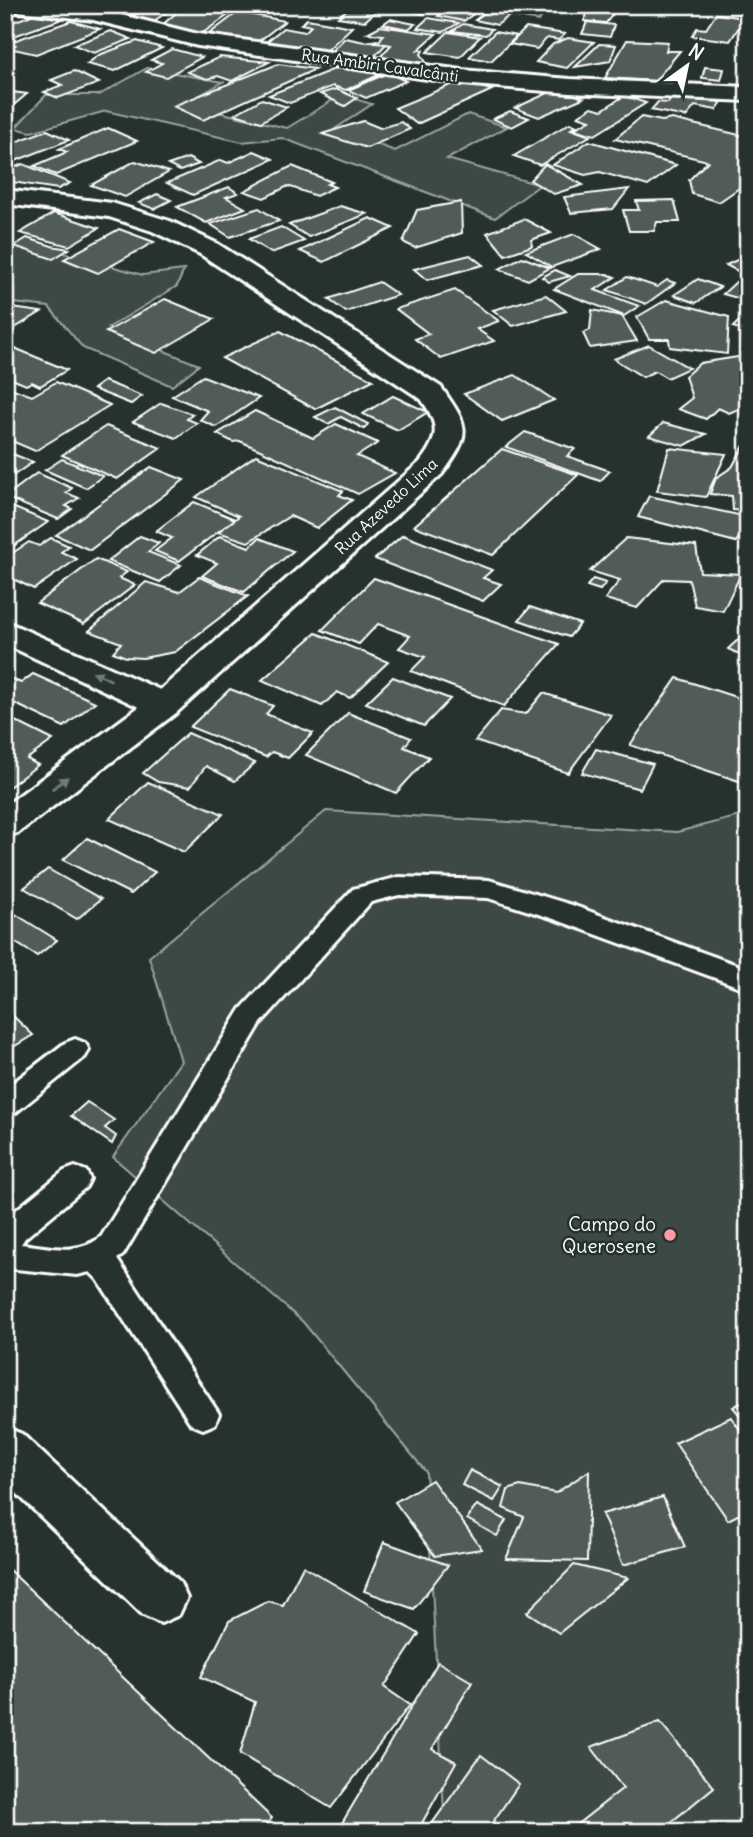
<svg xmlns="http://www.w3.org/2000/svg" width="753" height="1837" viewBox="0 0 753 1837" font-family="Delius,sans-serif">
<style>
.green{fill:#3e4944;stroke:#9ea4a2;stroke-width:2}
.building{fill:#515c57;stroke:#fff;stroke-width:2}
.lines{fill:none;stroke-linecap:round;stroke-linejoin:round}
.service-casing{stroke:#fff;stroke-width:6}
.minor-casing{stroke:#fff;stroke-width:6}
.service{fill:#26332d;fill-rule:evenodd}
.minor{fill:#26332d;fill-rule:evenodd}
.oneway{fill:#727a76}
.poi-dot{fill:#ff9aa2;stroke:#26332d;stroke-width:2.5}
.labels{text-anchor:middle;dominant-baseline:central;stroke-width:5;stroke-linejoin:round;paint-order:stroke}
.far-street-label{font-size:16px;fill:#fff;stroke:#26332d}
.poi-label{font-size:19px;fill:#fff;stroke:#26332d;text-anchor:end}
</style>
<rect width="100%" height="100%" fill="#26332d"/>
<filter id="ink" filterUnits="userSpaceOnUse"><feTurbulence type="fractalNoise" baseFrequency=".0143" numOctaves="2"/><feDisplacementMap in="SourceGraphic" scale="14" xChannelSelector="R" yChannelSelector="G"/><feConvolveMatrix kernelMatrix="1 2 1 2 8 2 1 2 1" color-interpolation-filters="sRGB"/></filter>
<g filter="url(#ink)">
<g class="green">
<path d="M455,5H553L538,21Z"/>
<path d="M147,68L223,82L184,104L287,128L341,95L372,104L335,129L395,151L468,114L507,127L447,159L540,185L495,218L282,138L242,142L106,111L31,132L15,128L46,95H99Z"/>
<path d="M5,245L53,250L143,275L184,270L177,286L108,328L199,365L172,386L83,348L49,307L5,302Z"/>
<path d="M326,811L677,832L748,814V1832H445L426,1472L303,1322L113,1157L181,1061L149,957Z"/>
</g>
<g class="building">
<path d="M164,5H184L231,13L200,35L160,27L177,12L170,10L151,23L129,17L147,8L156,10Z"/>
<path d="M352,5H383L365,21L338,17Z"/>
<path d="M392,5H433L424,14L389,8Z"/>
<path d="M452,5H476L483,7L464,21L438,16Z"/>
<path d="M495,5H507L520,8L497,25L475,20Z"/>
<path d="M574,5H587L586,8L613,14L606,23L584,21L587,14L574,10Z"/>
<path d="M238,12L285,21L255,44L220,40L225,37L209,34Z"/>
<path d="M34,14L62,19L14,36L5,32V25Z"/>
<path d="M716,14L745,18L730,41L692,36L697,28L706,29Z"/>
<path d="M428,18L459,23L443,32L417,28Z"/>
<path d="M307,19L352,27L324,53L265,43L283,28L305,32L311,26L301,24Z"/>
<path d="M390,19L415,24L408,29L383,24Z"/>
<path d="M71,21L100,29L36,54L9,48L15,45L7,43Z"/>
<path d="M587,22L614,25L610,37L582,34Z"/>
<path d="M463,24L492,29L486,35L452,31Z"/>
<path d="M380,26L436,34L418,50H423L421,54L427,64L380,57L391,45L378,43L383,35L367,33Z"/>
<path d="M526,28L565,34L559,40L547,38L537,49L510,44Z"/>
<path d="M111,31L131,39L94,53L74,45Z"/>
<path d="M448,32L480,37L460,57L427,52Z"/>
<path d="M495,32L517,36L491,61L469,57Z"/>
<path d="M345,38L365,42L378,40L374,43L386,44L374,57L328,54Z"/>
<path d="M568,38L594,42L567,68L536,62L553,44Z"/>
<path d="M627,40L668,42L666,51H680L655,81L605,78Z"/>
<path d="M137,41L162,48L115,71L87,64L99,55Z"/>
<path d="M599,44L616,45L610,61L575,67Z"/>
<path d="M172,49L202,57L166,77L146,72L162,63L151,60Z"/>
<path d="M220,57L269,62L232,81L218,76L207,79L187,72Z"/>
<path d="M278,64L316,69L203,120L173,106Z"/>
<path d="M705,67L724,69L721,80L702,78Z"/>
<path d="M337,68L381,74L346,90L333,86L290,103L269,95Z"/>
<path d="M74,71L99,83L58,98L44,92L62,85L51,80Z"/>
<path d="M388,73L406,81L366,98L348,90Z"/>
<path d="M458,82L492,90L417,124L395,108Z"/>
<path d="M559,88L583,98L539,117L515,108Z"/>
<path d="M336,89L357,98L345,106L320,94Z"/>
<path d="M5,91L27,94L9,109L5,108Z"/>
<path d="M675,94L722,102L716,110L695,106L686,117L651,110L658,102L668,103Z"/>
<path d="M624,96L646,103L595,135L574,129L590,120L578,116L592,107L602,110Z"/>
<path d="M262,99L287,107L261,122L235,114Z"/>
<path d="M510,111L529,118L512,127L493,119Z"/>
<path d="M641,117L662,121L672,119L748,137V182L719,202L692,194L689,180L708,161L615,139Z"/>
<path d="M363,121L380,128L401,122L410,129L367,148L322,134Z"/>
<path d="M570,123L577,126L571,129L590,136L540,165L514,156Z"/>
<path d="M108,128L137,141L56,175L34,166L67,152L59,149Z"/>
<path d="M47,130L69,140L5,165V146Z"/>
<path d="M589,141L676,165L648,186L600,172L585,175L553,165Z"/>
<path d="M254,151L273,159L193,195L167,183L221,160L228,163Z"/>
<path d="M188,158L199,164L180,171L168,165Z"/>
<path d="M135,161L169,172L125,197L91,185Z"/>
<path d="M23,164L70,183L58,189L5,181V171Z"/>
<path d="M545,164L583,185L554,194L530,180Z"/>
<path d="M292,166L332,182L327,184L335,187L316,196L288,186L264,198L244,191Z"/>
<path d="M229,187L238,193L226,197L245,208L206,223L177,207Z"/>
<path d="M629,189L613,209L571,213L564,197Z"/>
<path d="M157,194L171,200L154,209L139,203Z"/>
<path d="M674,200L680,222H657L654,231H629L623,210H639L636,201Z"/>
<path d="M461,202L462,233L415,248L403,242L417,210Z"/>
<path d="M340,206L367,214L309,237L289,225Z"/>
<path d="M259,208L279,221L230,237L210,224Z"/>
<path d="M54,213L99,228L69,246L20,233Z"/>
<path d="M370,218L393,228L324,262L300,251Z"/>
<path d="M524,219L551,233L531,240L532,246L505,255L487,233Z"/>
<path d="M281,227L304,241L271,253L249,239Z"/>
<path d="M119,229L154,242L98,273L64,259Z"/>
<path d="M574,234L601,249L552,267L526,252Z"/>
<path d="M27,238L52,246L69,249L53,259L14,246Z"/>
<path d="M470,255L483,265L427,280L414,269Z"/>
<path d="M748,255V270L741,273L726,265Z"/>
<path d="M522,257L550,268L528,280L499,269Z"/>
<path d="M555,270L570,276L549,282L542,277Z"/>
<path d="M578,274H607L615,277L595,290L639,306L624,316L554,289Z"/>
<path d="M627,277L657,287L667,280L675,283L646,304L607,290Z"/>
<path d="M698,279L720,287L696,303L674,295Z"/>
<path d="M738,280L748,282V301L723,294Z"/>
<path d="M379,282L398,295L346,312L328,299Z"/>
<path d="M455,290L499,321L477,329L494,341L441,359L415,339L429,334L396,309Z"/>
<path d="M546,295L566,311L513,326L493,310Z"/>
<path d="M165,299L214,319L156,353L106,332Z"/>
<path d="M666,300L729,317L727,354L670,347L669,339H649L637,317Z"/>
<path d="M5,307L41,312L5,334Z"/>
<path d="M592,310L622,316L637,341L590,348L583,333L590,330Z"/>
<path d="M748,318V341L740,340L745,331L733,327L739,321Z"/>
<path d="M280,331L373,380L315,409L222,358Z"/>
<path d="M649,345L689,368L667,378L655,371L643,377L614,359Z"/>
<path d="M12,347L67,370L40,386L32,382L26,385L5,376V350Z"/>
<path d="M744,356L748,357V405L729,413L718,408L706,419L678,409L692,398L685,376L700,363Z"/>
<path d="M515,375L554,400L502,421L464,394Z"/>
<path d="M203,376L259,398L216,427L200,420L208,411L172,396Z"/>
<path d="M104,381L142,396L131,404L93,389Z"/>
<path d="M56,382L110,405L35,451L5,438V391L11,388L32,396Z"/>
<path d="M393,396L428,412L398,430L363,414Z"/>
<path d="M161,403L193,414L187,419L197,423L176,438L133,422Z"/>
<path d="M335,407L368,424L364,429L341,417L328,424L315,417Z"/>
<path d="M255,411L313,438L336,424L378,443L357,456L395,473L358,494L240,441L233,442L217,434Z"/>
<path d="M663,423L706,434L684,446L649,436Z"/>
<path d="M106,426L161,448L117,479L62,455Z"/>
<path d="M525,432L575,449L567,456L610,471L600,481L506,447Z"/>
<path d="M745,444L748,445V511L733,510L732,496L710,494L716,478L732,467Z"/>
<path d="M669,448L726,454L706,497L657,491Z"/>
<path d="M502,449L578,475L493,555L414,526Z"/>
<path d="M5,451L33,462L14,475L5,465Z"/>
<path d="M256,455L343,491L339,495L352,500L317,528L290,516L248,542L218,532L239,516L196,497Z"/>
<path d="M62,459L103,476L86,488L45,470Z"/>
<path d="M151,467L184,480L90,550L56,535Z"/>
<path d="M37,473L72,488L66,493L79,498L66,506L72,509L58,519L5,497Z"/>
<path d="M649,496L748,517V524L736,542L638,517Z"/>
<path d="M194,502L235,519L179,561L155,551L172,538L156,531Z"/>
<path d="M5,504L48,522L5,552Z"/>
<path d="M403,535L492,570L483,578L501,584L483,601L375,559Z"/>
<path d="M140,536L159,543L148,552L181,565L160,582L108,561Z"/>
<path d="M220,536L249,547L259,538L293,551L244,592L202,576L217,563L197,555Z"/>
<path d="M51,538L69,546L61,552L77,559L34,589L5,575V558L29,542L39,546Z"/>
<path d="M626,538L696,546L700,572L741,574L723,611L695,606L689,580L664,579L637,608L605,599L620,580L590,571Z"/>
<path d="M96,559L127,572L119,578L135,585L84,624L37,603Z"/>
<path d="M199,577L248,596L175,652L143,658L126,657L113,652L121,643L89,631L146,582L179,592Z"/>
<path d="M374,578L559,644L504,706L411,671L425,657L399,648L410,636L378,624L359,644L322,630Z"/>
<path d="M593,579L606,583L600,590L587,586Z"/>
<path d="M530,607L580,624L569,637L519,620Z"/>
<path d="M316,633L388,662L350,698L337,692L322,706L262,680Z"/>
<path d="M740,638L748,642V658L728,649Z"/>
<path d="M33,674L95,702L64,727L5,699V676L21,683Z"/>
<path d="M393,677L450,699L424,726L366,703Z"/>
<path d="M677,678L748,701V784L630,745Z"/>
<path d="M230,689L273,706L266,714L313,733L288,758L272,752L266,757L190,727Z"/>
<path d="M543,693L611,715L568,773L475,741L501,710L526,714Z"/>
<path d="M348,713L411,738L404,747L429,757L396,793L306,755Z"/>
<path d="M5,716L53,740L27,759L38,765L5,790Z"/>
<path d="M188,733L255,763L235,781L206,766L190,787L158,782L143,773Z"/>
<path d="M596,749L653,764L640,789L582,773Z"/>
<path d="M148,782L223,814L184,852L109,819Z"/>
<path d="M87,838L155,872L131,894L63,860Z"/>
<path d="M48,869L101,899L77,919L24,888Z"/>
<path d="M12,912L57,940L37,956L5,936V917Z"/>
<path d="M12,1015L33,1035L5,1052V1019Z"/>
<path d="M87,1102L114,1120L105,1128L116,1136L112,1144L71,1116Z"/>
<path d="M748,1399V1425L733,1407Z"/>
<path d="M731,1417L748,1441V1510L728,1520L675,1443Z"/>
<path d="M470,1470L503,1487L494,1501L462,1485Z"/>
<path d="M589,1471L587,1561L506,1559L524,1517L503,1508L508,1490L520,1486L556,1493Z"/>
<path d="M432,1480L482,1549L435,1556L395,1502Z"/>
<path d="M663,1497L685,1547L623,1565L602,1514Z"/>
<path d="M477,1505L506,1520L497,1536L467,1519Z"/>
<path d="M384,1542L448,1565L414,1609L364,1591Z"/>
<path d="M574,1565L628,1578L559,1633L527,1612Z"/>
<path d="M5,1566L272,1818L260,1832H5Z"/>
<path d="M303,1566L419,1634L384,1687L410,1705L331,1808L240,1754L255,1702L201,1677L229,1621L268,1601L283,1605Z"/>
<path d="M438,1662L472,1682L432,1749L456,1762L417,1832H356L342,1823Z"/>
<path d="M660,1722L714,1787L659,1832H579L575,1826L623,1788L591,1747Z"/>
<path d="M481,1755L519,1784L486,1832H426Z"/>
</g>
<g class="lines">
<g class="service-casing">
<g id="service">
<path d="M399,877L489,880L572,905L748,969V990L554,919L488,898L399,895L371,902L261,1023L123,1255L117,1259L219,1414L215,1424L203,1429L191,1424L98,1280L90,1272L77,1275L5,1268V1219L64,1171L75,1167L86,1171L90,1179L86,1187L25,1238L21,1244C51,1247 76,1256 101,1237L241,1009L353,889Z"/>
<path d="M75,1039L85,1043L89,1050L85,1057L15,1113L5,1116V1089L65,1043Z"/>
</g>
</g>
<g class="minor-casing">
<g id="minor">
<path d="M7,5L93,8L198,34L462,70L570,79L748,87V101L570,93L462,84L198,46L93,20L17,11L10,9Z"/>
<path d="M5,190L112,203L170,221L218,244L441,387C470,428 472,433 442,474L176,713L18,833L5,836V806L139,707L5,644V621L160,690L420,462C440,436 439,425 421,399L200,254L152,231L109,217L5,204Z"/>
<path d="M5,1427L22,1434L179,1581L187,1598L179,1615L161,1623L143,1615L5,1482Z"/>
</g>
</g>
<use href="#service" class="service"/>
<use href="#minor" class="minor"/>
</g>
<defs><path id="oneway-solid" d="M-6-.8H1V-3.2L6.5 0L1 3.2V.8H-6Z" transform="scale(1.75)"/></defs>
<g class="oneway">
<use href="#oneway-solid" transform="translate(102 676) rotate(-155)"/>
<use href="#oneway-solid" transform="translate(60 783) rotate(-37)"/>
</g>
</g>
<circle class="poi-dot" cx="670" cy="1235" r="7"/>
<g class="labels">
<g class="far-street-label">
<text transform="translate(380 65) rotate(8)">Rua Ambíri Cavalcânti</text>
<text transform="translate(386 506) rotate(-43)">Rua Azevedo Lima</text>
</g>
<g class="poi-label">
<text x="656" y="1224">Campo do<tspan x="656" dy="22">Querosene</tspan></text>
</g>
</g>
<rect width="753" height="1837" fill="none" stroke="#26332d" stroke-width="28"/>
<rect x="14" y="14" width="725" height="1809" fill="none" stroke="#fff" stroke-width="2.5" filter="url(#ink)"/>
<g transform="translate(687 66) rotate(33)" stroke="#26332d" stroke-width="5" paint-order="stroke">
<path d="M0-5L12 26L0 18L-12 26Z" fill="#ffffff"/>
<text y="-10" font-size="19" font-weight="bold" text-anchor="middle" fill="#ffffff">N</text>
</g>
</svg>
